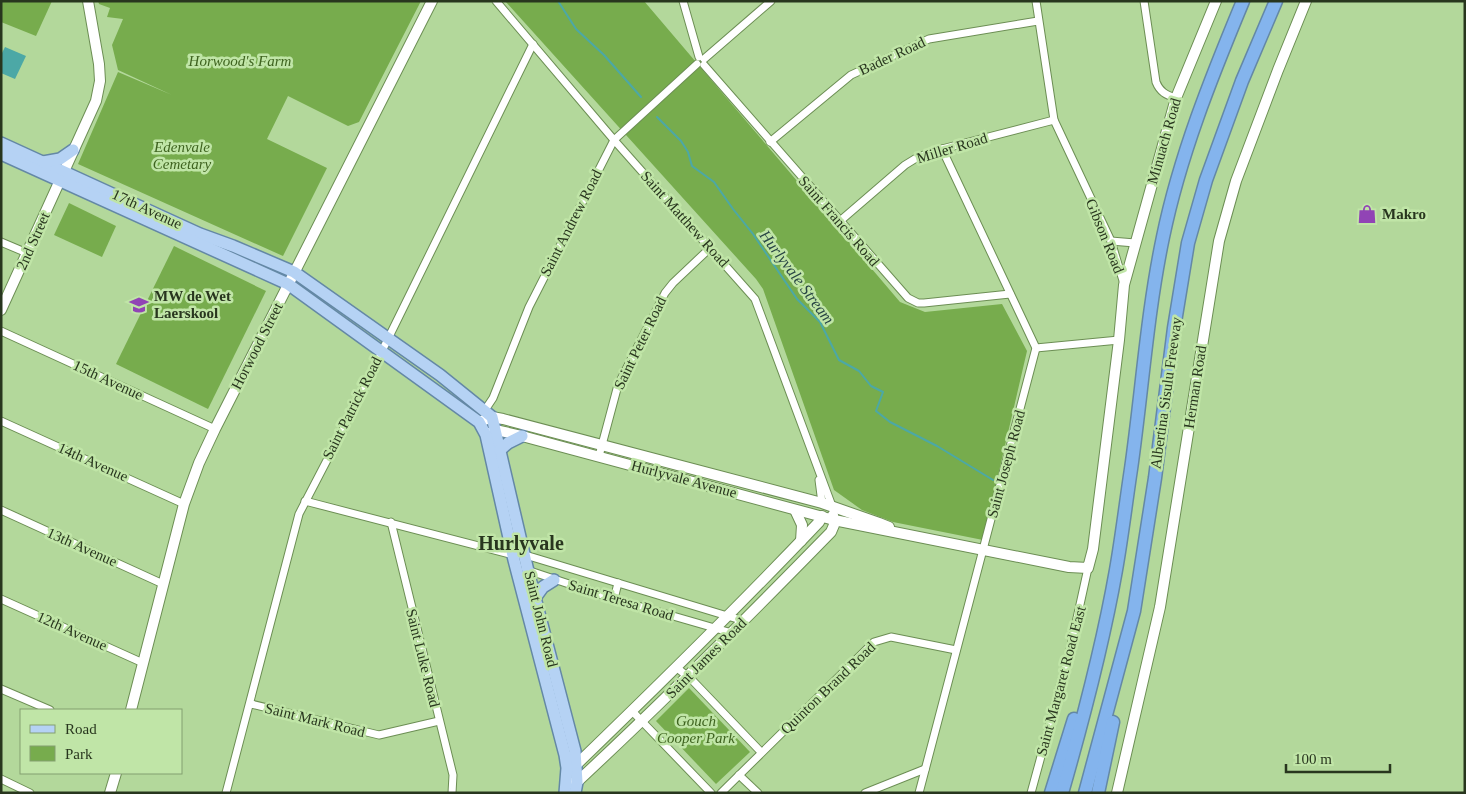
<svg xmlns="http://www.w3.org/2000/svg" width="1466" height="794" viewBox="0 0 1466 794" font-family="'Times New Roman',serif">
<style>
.green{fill:#77ac4d}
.water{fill:#4ca8a6}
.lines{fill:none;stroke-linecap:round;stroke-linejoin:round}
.stream{stroke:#4ca8a6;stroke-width:2}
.street-casing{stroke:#6c8e54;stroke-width:9}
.secondary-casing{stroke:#6c8e54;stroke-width:12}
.primary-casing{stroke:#6488a5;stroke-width:14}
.highway-casing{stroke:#6488a5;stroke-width:15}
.street{stroke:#fff;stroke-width:7}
.secondary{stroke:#fff;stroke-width:10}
.primary{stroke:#b5d2f4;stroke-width:11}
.highway{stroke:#84b4ed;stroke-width:12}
.labels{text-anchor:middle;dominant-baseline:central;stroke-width:5;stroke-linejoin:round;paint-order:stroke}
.street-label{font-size:15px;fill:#28361e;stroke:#c0e5a7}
.park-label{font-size:15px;font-style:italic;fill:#3e631f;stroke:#c0e5a7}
.poi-label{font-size:15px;font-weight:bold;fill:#28361e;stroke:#c0e5a7;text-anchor:start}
.water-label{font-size:16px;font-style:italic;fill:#284544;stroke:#c0e5a7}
.district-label{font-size:20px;font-weight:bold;fill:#28361e;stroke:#c0e5a7}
</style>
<rect width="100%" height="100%" fill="#b3d89b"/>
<g class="green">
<path d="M1,1H52L36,36L1,22Z"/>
<path d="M98,1H421L359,122L348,126L288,96L267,139L327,168L283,256L78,164L118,72L172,95L118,70L112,45L123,19L107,17L110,8L99,4Z"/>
<path d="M505,1H644L900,302L925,312L1002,304L1027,351L983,540L893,522L862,510L834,490L763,289L756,279Z"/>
<path d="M69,203L116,226L102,257L54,235Z"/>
<path d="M174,246L266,291L208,409L116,364Z"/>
<path d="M689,688L750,752L716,784L656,721Z"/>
</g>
<path class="water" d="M5,47L26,56L15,79L1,73V55Z"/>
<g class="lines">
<g class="stream">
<path d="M558,1L576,29L604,55L641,97"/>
<path d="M657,117L681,141L688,152L692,166L714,182L733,209L753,234L797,299L820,322L839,360L859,371L871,386L883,392L876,411L890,422L937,446L993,480"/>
</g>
<g class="street-casing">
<g id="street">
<path d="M496,1L614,140L755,299L832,506"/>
<path d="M683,1L699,57"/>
<path d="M1036,1L1054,120L1111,241L1124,284"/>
<path d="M1144,1L1156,82C1160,92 1166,95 1176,98"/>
<path d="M704,59L771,1"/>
<path d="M704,65L908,298L918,303H924L1010,294"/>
<path d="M770,142L851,75L929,39L1038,21"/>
<path d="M840,221L905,165L918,157L942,149L1054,120"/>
<path d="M1111,241L1135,243"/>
<path d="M1,242L27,253"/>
<path d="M1,331L215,429"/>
<path d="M1036,348L1119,340"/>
<path d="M485,410L493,398L529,307L614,140L697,64"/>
<path d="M1,421L184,504"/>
<path d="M599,456L618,385L665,293L673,283L710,248"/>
<path d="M819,480L822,503"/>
<path d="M305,501L513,555"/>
<path d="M1,510L163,584"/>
<path d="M391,522L453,775L452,793"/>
<path d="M522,554L744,621"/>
<path d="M527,570L614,599L732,633"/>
<path d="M1,599L143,663"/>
<path d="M614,599L618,583"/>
<path d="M676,667L693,681L761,752"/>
<path d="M1,689L50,710"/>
<path d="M251,704L379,735L439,721"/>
<path d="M632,711L711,793"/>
<path d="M739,775L758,793"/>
<path d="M1,779L30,793"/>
<path d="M226,793L299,514L376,366L382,351L533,44"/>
<path d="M721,793L874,642L891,637L956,650"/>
<path d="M865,793L925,769"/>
<path d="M919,793L1036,348L942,149"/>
<path d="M1031,793L1070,650L1088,568"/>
</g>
</g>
<g class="secondary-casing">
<g id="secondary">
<path d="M1,310L96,101L100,81L99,64L88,1"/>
<path d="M479,422L492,417L503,419L822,503L879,523L889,527"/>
<path d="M490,433L496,430L522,436L834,520L1069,567L1088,568L1093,549L1119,340L1124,285L1176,98L1216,1"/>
<path d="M795,510L802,525L801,541"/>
<path d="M131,710L184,504L199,463L215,429L432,1"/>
<path d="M570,767L577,764C659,685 740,605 819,522L822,516"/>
<path d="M570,783L577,782C664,701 748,617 831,532L834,525L833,515"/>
<path d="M110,793L116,773"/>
<path d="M1117,793L1160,607L1219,241L1236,181L1278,70L1306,1"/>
</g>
</g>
<g class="primary-casing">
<g id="primary">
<path d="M1,143L200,234L233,246L294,272L440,375L492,417L528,571L575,751L577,782L575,793"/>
<path d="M1,154L288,284L479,422L486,435L514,560L565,755L567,768L565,793"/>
<path d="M43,162L60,159L73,150"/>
<path d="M500,450L508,443L522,436"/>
<path d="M535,598L543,587L554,580"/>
</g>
</g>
<g class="highway-casing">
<g id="highway">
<path d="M1051,793L1074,719"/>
<path d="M1062,793C1083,720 1103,644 1116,570C1122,536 1126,502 1131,469C1142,392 1147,313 1163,237C1180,155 1211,78 1243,1"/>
<path d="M1085,793L1134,611L1155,478L1174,328L1188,243L1206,180L1242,81L1276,1"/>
<path d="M1098,793L1113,722"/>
</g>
</g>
<use href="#street" class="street"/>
<use href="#secondary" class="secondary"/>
<use href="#primary" class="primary"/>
<use href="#highway" class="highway"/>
</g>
<defs>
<g id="shop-bare" transform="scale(1.5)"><path d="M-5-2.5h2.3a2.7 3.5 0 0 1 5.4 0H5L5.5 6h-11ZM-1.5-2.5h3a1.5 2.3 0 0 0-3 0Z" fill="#9144b5" stroke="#c0e5a7" stroke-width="2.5" paint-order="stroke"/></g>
<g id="school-bare" transform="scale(1.5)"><path d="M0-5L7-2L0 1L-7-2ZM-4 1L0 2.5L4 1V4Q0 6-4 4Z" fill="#9144b5" stroke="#c0e5a7" stroke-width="2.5" paint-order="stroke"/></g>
</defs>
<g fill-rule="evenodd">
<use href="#shop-bare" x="1367" y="214"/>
<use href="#school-bare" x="139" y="305"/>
</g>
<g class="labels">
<g class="street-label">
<text transform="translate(892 56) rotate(-25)">Bader Road</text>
<text transform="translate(1164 141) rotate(-74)">Minuach Road</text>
<text transform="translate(952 148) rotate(-17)">Miller Road</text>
<text transform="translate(147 209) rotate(25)">17th Avenue</text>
<text transform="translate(685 219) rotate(48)">Saint Matthew Road</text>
<text transform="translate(839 221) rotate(49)">Saint Francis Road</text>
<text transform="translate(571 223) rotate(-63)">Saint Andrew Road</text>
<text transform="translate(1105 236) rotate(68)">Gibson Road</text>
<text transform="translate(33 241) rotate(-66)">2nd Street</text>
<text transform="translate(640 343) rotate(-64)">Saint Peter Road</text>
<text transform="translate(257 346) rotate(-63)">Horwood Street</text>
<text transform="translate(108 380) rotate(25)">15th Avenue</text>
<text transform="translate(1195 387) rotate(-81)">Herman Road</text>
<text transform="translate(1166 393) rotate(-82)">Albertina Sisulu Freeway</text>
<text transform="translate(352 408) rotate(-63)">Saint Patrick Road</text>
<text transform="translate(93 462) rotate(24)">14th Avenue</text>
<text transform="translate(1006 464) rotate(-75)">Saint Joseph Road</text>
<text transform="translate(684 479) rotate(15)">Hurlyvale Avenue</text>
<text transform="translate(82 547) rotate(24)">13th Avenue</text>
<text transform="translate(621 600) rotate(17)">Saint Teresa Road</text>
<text transform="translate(541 619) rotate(76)">Saint John Road</text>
<text transform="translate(72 631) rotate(24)">12th Avenue</text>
<text transform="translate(423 658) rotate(76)">Saint Luke Road</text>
<text transform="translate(706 658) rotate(-45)">Saint James Road</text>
<text transform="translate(1061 681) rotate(-75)">Saint Margaret Road East</text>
<text transform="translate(828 688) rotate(-44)">Quinton Brand Road</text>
<text transform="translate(315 720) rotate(14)">Saint Mark Road</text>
</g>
<g class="park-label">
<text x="240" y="61">Horwood's Farm</text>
<text x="182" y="147">Edenvale<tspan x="182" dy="17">Cemetary</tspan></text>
<text x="696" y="721">Gouch<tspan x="696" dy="17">Cooper Park</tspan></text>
</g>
<g class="poi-label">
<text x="1382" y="214">Makro</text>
<text x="154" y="296">MW de Wet<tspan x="154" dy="17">Laerskool</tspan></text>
</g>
<g class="water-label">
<text transform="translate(797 277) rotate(53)">Hurlyvale Stream</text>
</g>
<g class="district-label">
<text x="521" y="543">Hurlyvale</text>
</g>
</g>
<rect width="1466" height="794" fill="none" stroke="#28361e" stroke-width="5"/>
<rect x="20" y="709" width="162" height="65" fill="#c0e5a7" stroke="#839f70"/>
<rect x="30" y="725" width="25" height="8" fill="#b5d2f4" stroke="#839f70"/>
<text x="65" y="734" font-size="15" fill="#28361e">Road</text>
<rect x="30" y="746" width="25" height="15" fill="#77ac4d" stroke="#839f70"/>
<text x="65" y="759" font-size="15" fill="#28361e">Park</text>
<path d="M1286 764v8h104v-8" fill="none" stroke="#28361e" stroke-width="2.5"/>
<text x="1294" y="764" font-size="15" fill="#28361e" stroke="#c0e5a7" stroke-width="4" paint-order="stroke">100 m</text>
</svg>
